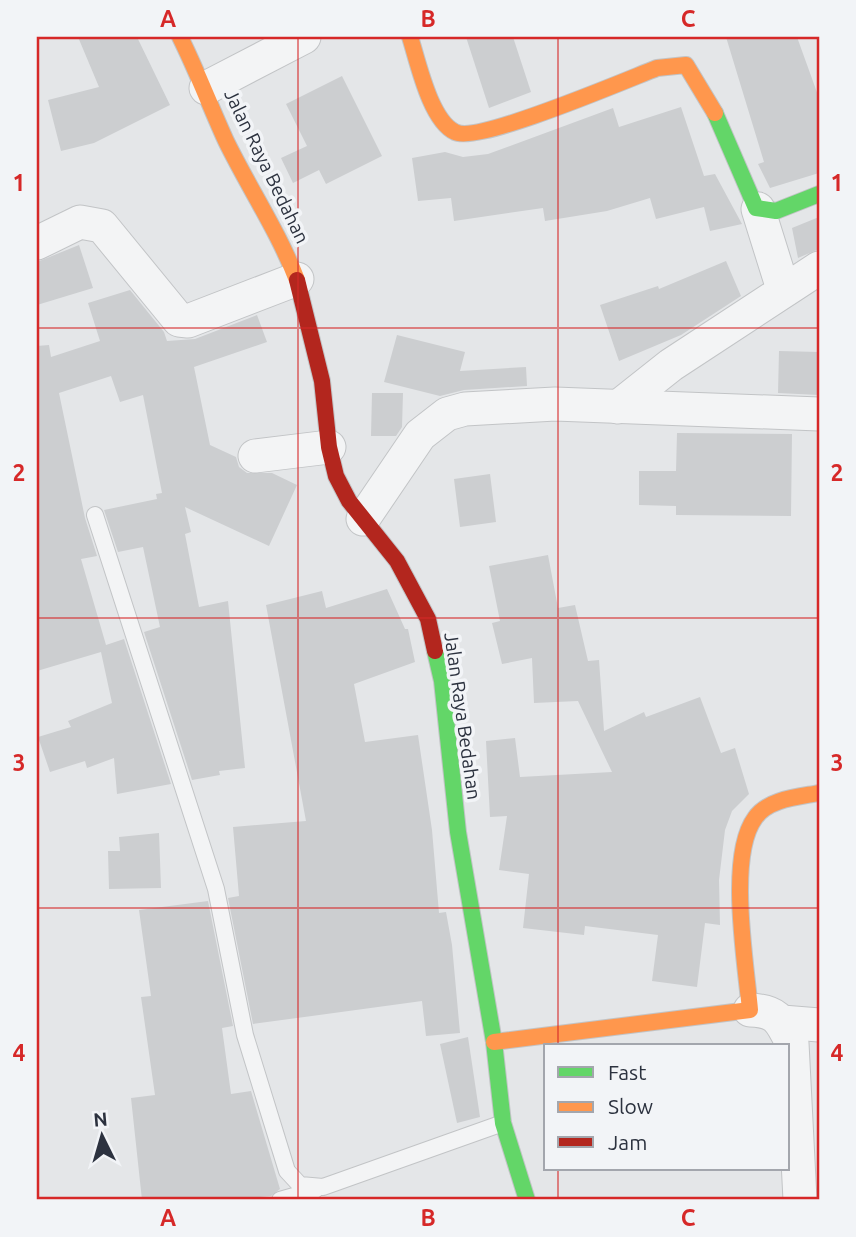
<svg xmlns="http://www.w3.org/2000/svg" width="856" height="1237" viewBox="0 0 856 1237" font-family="Ubuntu,sans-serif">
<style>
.building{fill:#ccced0}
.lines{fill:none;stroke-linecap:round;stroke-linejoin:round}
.lane-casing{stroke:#c2c4c6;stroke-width:18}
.street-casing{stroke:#c2c4c6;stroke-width:35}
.fast-casing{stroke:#c2c4c6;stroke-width:18}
.slow-casing{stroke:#c2c4c6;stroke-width:18}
.jam-casing{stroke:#c2c4c6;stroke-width:18}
.path{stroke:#c4c6c8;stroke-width:4.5;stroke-dasharray:5 5;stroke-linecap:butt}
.lane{stroke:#f3f4f5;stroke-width:16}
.street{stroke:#f3f4f5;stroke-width:33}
.fast{stroke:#63d668;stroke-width:16}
.slow{stroke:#ff974d;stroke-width:16}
.jam{stroke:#b3261e;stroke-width:16}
.grid{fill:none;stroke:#d62828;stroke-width:2;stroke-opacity:0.55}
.labels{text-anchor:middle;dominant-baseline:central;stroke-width:7;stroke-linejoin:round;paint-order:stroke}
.street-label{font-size:19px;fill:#2c323f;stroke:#f2f4f7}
.neatline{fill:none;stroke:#d62828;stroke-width:2.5}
.grid-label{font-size:23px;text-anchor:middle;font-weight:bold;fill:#d62828}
</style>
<rect width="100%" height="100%" fill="#e4e6e8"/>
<g class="building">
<path d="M78,37H137L170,105L94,143L61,151L48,100L99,87Z"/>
<path d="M466,37H513L531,92L489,108Z"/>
<path d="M726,37H797L819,98V173L770,188L758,164L764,162Z"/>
<path d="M342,76L382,156L326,184L319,170L293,183L281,158L307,146L286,104Z"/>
<path d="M681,107L704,176L715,174L742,224L710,231L704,207L656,219L650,198L607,211L545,221L543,208L454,221L451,198L418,201L412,158L445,152L463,157L488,154L613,108L619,127Z"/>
<path d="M819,217V249L798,258L792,228Z"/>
<path d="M79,245L93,288L37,305V262Z"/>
<path d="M726,261L741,296L681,335L619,361L600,305L658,286L659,289Z"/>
<path d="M130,290L164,332L167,341L195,339L257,315L267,342L194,367L210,445L236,457L239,467L247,473H272L297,485L269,546L185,507L191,532L185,534L199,607L228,601L245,768L219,771L220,775L192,780L144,632L160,627L143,547L118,552L104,510L157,499L156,494L162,493L143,395L120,402L111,376L59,393L85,518L97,556L81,559L106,645L124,639L171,784L117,794L114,758L87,768L85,761L50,772L38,737L71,727L68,721L112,703L101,652L37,671V346L49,345L51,357L100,341L88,303Z"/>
<path d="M397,335L465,352L460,371L526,367L527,386L464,390L440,396L384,382Z"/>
<path d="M779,351L819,352V395L778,393Z"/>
<path d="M372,393H403L402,427L396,436H371Z"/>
<path d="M677,433L792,434L791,516L676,515V506L639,505V471H676Z"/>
<path d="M490,474L496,522L460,527L454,479Z"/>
<path d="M548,555L558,608L575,605L588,661L599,660L604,731L644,712L646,717L700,697L721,753L735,748L749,794L732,811L725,830L719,880L720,925L705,923L697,987L652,981L658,935L585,926L584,935L523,928L529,874L499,870L507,816L490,817L486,741L515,738L520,777L612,772L578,701L534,703L532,658L502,664L492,623L500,621L489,566Z"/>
<path d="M387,589L405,629H408L415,662L354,684L365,742L418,735L432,830L439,913L446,912L452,945L460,1033L426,1036L422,1001L253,1024L228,898L239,896L233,827L306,821L266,605L322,591L326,608Z"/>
<path d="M159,833L161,888L109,889L108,851H120L119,837Z"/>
<path d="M208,901L233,1026L222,1028L231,1094L251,1091L280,1189L271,1196L229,1200H142L131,1098L155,1095L141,997L151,996L139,910Z"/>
<path d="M468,1037L480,1117L457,1123L440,1044Z"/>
</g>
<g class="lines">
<g class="lane-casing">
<g id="lane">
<path d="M95,515L216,889L245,1035L287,1171L300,1185L323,1187L503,1123"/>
<path d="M280,1200L315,1190"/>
</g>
</g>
<g class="street-casing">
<g id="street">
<path d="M206,88L304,37"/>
<path d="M758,209L783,289"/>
<path d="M37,243L80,222L102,226L179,320L188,321L297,279"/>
<path d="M618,407L671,365L819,268"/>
<path d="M255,456L329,447"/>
<path d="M363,519L420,435L447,414L465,409L555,404L819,414"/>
<path d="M750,1010C777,1011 780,1019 792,1043L800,1200"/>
<path d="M782,1022L819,1025"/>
</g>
</g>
<g class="fast-casing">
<g id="fast">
<path d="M715,113L756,208L776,211L819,194"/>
<path d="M435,651L442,681L458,832L494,1042L503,1123L527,1200"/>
</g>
</g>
<g class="slow-casing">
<g id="slow">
<path d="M180,37C197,71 210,106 226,141C249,188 278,231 297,280"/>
<path d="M410,37C418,62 430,120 455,132C477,144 626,80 657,68L686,65L715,113"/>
<path d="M494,1042L750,1010C746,964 727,856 755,818C768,799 798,797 819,793"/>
</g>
</g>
<g class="jam-casing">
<path id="jam" d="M297,280L322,381L329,447L336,476L349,501L397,561L428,619L435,651"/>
</g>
<path class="path" d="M819,37V38"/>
<use href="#lane" class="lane"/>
<use href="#street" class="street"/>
<use href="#fast" class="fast"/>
<use href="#slow" class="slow"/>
<use href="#jam" class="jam"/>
</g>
<path class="grid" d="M298,37V1200M558,37V1046M37,328H819M37,618H819M37,908H819M558,1169V1200"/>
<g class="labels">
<g class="street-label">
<text transform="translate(267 166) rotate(64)">Jalan Raya Bedahan</text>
<text transform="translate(463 716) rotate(82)">Jalan Raya Bedahan</text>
</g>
</g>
<rect width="856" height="1237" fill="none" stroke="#f2f4f7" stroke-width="77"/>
<rect x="544" y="1044" width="245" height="126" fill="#f2f4f7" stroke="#a3a6ad" stroke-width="2"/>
<rect x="558" y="1067" width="35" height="10" fill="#63d668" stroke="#a3a6ad" stroke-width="2"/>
<text x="608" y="1080" font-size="21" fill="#2c323f">Fast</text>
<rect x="558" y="1102" width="35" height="10" fill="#ff974d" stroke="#a3a6ad" stroke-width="2"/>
<text x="608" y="1114" font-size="21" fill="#2c323f">Slow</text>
<rect x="558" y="1137" width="35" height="10" fill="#b3261e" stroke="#a3a6ad" stroke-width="2"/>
<text x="608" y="1150" font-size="21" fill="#2c323f">Jam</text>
<g transform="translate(102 1136) rotate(355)" stroke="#f2f4f7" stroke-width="5" paint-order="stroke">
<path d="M0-5L12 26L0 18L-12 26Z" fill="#2c323f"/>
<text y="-10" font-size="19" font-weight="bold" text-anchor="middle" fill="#2c323f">N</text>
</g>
<rect x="38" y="38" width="780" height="1160" class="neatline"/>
<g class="grid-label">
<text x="168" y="27">A</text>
<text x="428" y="27">B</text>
<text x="688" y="27">C</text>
<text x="19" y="191">1</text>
<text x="837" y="191">1</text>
<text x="19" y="481">2</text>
<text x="837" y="481">2</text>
<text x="19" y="771">3</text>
<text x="837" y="771">3</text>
<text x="19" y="1061">4</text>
<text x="837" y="1061">4</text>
<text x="168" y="1226">A</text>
<text x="428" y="1226">B</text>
<text x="688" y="1226">C</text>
</g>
</svg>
